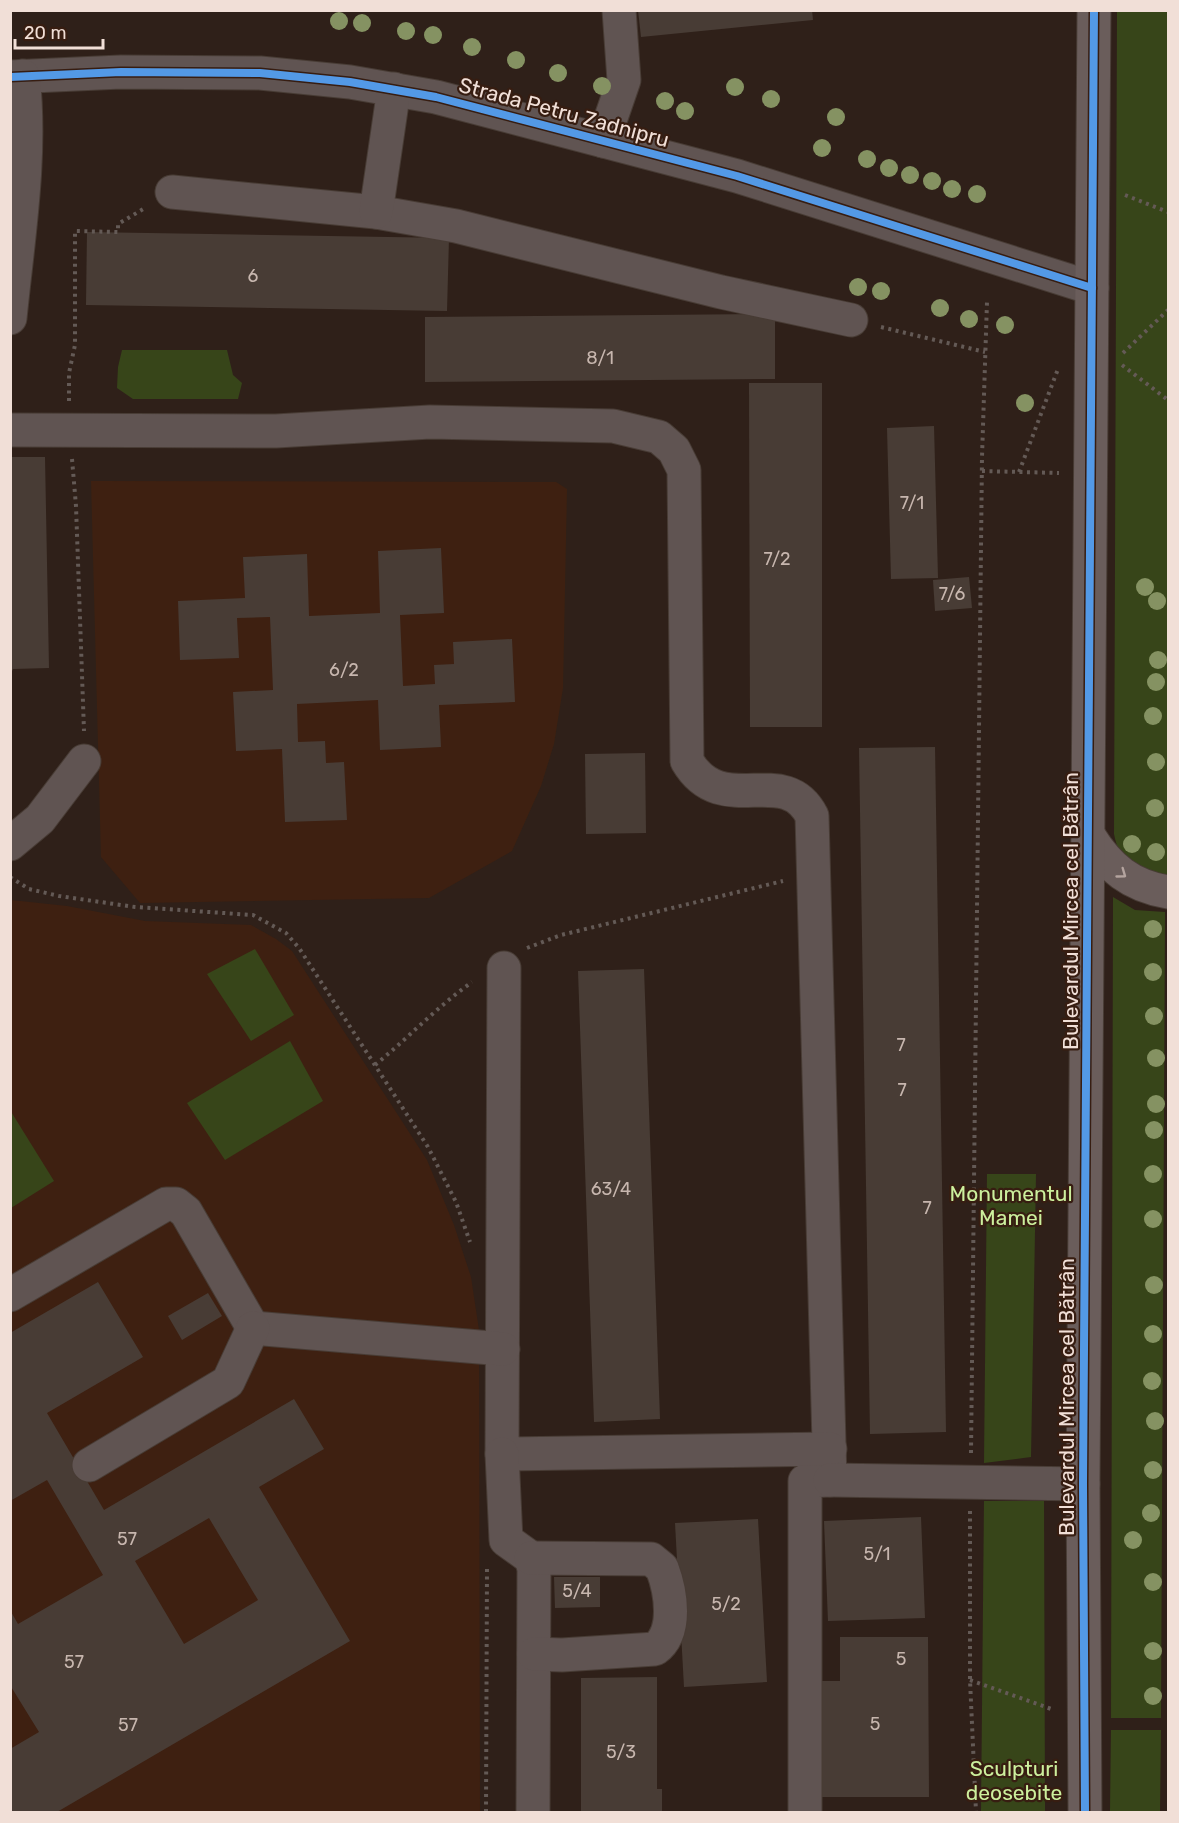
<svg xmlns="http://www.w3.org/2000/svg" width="1179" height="1823" viewBox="0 0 1179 1823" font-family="Rubik,sans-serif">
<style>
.built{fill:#3e2011}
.green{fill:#374519}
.building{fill:#483c35;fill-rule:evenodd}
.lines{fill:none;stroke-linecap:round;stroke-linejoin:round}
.minor-casing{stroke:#483c35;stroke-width:35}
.major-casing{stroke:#483c35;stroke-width:35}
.path{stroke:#645a56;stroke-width:4;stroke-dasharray:3 4.5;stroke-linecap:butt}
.minor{stroke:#605452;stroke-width:33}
.major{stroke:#6a5d5b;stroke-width:33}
.cycleway-casing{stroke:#371d11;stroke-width:11}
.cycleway{stroke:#5399e6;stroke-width:8}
.tree{fill:#859262}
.oneway{stroke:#b4a49f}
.labels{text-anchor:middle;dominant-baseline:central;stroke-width:4.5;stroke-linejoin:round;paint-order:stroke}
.number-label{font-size:18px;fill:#c7b6ae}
.street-label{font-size:21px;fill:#f1dfd7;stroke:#371d11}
.park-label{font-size:21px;fill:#ccef9d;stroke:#371d11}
</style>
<rect width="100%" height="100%" fill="#2f2019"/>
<g class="built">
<path d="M91,481L556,482L567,489L563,688L554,744L541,786L512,851L429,898L140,903L101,857Z"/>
<path d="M11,900L67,906L145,921L251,925L276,939L292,951L427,1160L454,1225L471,1277L479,1330L480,1812H11Z"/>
</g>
<g class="green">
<path d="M1117,11H1168V878C1140,871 1120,867 1114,834Z"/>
<path d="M122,350H227L233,375L242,383L238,399H133L117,388L118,367Z"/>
<path d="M1113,897L1135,910L1165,912L1161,1718H1111Z"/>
<path d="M255,949L294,1015L251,1041L207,974Z"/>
<path d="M290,1041L323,1101L225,1160L187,1103Z"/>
<path d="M10,1110L54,1181L11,1208H10Z"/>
<path d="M987,1174H1036L1031,1457L984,1463Z"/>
<path d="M984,1501H1044L1045,1812H981Z"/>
<path d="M1111,1730H1161L1160,1812H1110Z"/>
</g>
<g class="building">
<path d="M638,10H812L813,20L641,37Z"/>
<path d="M87,232L449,238L447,311L86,305Z"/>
<path d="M775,314V379L425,382V317Z"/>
<path d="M749,383H822V727H750Z"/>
<path d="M934,426L938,578L891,579L887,428Z"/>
<path d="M10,457H45L49,668L13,669L10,675Z"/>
<path d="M441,548L444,613L400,615L403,686L435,684L434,665L454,664L453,642L512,639L515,702L439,705L441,747L380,750L378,700L297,704L298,742L325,741L326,763L344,762L347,820L285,822L282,749L236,751L233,692L273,690L270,617L237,618L239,658L180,660L178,601L245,598L243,557L307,554L309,616L380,613L378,551Z"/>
<path d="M969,577L972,608L935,611L933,580Z"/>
<path d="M935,747L946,1432L870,1434L859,748Z"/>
<path d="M645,753L646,833L586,834L585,754Z"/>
<path d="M644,969L660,1419L594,1422L578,971Z"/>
<path d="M98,1282L143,1357L47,1413L104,1510L294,1399L324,1449L259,1487L350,1641L57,1812H10V1749L39,1732L10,1685V1610L18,1624L103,1575L47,1480L10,1501V1333ZM209,1518L258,1600L184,1644L135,1561Z"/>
<path d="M208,1293L222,1316L182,1340L168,1316Z"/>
<path d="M921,1517L925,1618L828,1621L824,1521Z"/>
<path d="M758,1519L767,1682L684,1687L675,1523Z"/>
<path d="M554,1577H600V1607L555,1608Z"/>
<path d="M840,1637H928L929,1797H820V1681H840Z"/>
<path d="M657,1677V1789H662V1812H581V1678Z"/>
</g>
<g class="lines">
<g class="minor-casing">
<g id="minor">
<path d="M10,77L121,72L260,73L350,82L436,97L737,176L1092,288"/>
<path d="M603,141L624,80L619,10"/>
<path d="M172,192L376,212L456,226L721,292L851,320"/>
<path d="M376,212L394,89"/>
<path d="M10,318C18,238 32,156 23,76"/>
<path d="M10,430L276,431L430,422L613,426L659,437L674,450L684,470L687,761C722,821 784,761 812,816L830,1480L805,1481V1812"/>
<path d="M10,844L40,819L84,761"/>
<path d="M504,968L502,1454L830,1449"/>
<path d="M10,1295L166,1204H176L186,1212L253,1328"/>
<path d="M253,1328L503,1349"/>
<path d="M502,1454L506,1540L531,1558L534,1569L533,1812"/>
<path d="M89,1465L228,1382L253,1328"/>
<path d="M830,1480L1083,1484"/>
<path d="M531,1558L651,1559L662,1568C671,1592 678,1632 655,1649L562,1655L534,1654"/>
</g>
</g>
<g class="major-casing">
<g id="major">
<path d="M1089,836C1109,868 1131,886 1168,892"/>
<path d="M1085,1812L1083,1484L1094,10"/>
</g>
</g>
<g class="path">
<path d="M1125,195L1168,212"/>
<path d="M881,327L985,352"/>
<path d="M1123,353L1168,310"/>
<path d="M1122,365L1168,400"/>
<path d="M69,401V373L75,345V231L118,232V224L145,208"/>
<path d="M72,459L76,506L84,731"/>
<path d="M982,471L1059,473"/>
<path d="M1019,472L1058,369"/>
<path d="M10,877L29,889L59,896L135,907L253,915L286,933L299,948L428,1147L456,1202L470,1242"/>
<path d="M527,948L561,935L783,881"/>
<path d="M375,1065C408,1038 437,1007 472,982"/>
<path d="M971,1453L982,457L987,302"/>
<path d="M970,1511V1680L976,1812"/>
<path d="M970,1680L1054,1710"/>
<path d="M486,1812L487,1566"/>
</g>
<use href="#minor" class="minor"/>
<use href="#major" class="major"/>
<g class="cycleway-casing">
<g id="cycleway">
<path d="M10,77L121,72L260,73L350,82L436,97L737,176L1092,288"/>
<path d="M1085,1812L1083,1484L1094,10"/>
</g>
</g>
<use href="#cycleway" class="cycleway"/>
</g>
<g class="tree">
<circle cx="339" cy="21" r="9"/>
<circle cx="362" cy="23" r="9"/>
<circle cx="406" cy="31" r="9"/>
<circle cx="433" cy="35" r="9"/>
<circle cx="472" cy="47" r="9"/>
<circle cx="516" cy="60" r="9"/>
<circle cx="558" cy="73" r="9"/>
<circle cx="602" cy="86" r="9"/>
<circle cx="735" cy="87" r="9"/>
<circle cx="771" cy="99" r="9"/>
<circle cx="665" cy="101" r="9"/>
<circle cx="685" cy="111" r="9"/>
<circle cx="836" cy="117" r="9"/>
<circle cx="822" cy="148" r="9"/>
<circle cx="867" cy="159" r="9"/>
<circle cx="889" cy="168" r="9"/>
<circle cx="910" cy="175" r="9"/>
<circle cx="932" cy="181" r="9"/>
<circle cx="952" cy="189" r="9"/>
<circle cx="977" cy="194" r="9"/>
<circle cx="858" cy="287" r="9"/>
<circle cx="881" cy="291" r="9"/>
<circle cx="940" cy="308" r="9"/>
<circle cx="969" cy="319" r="9"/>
<circle cx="1005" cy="325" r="9"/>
<circle cx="1025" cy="403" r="9"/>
<circle cx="1145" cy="587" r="9"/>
<circle cx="1157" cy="601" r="9"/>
<circle cx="1158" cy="660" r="9"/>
<circle cx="1156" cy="682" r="9"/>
<circle cx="1153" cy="716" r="9"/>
<circle cx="1156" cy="762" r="9"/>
<circle cx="1155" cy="808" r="9"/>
<circle cx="1132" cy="844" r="9"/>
<circle cx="1156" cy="852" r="9"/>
<circle cx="1153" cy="929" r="9"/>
<circle cx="1153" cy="972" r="9"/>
<circle cx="1154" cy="1016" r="9"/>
<circle cx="1156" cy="1058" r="9"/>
<circle cx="1156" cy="1104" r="9"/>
<circle cx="1154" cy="1130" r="9"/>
<circle cx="1153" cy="1174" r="9"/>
<circle cx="1153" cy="1219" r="9"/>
<circle cx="1154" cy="1285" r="9"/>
<circle cx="1153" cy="1334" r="9"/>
<circle cx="1152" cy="1381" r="9"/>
<circle cx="1155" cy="1421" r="9"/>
<circle cx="1153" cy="1470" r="9"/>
<circle cx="1151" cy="1513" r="9"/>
<circle cx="1133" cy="1540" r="9"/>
<circle cx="1153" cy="1582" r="9"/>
<circle cx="1153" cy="1651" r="9"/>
<circle cx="1153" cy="1696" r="9"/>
</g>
<defs><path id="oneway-chevron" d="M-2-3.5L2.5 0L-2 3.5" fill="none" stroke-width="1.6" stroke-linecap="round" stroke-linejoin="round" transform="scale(1.5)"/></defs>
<use class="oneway" href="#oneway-chevron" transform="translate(1122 874) rotate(36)"/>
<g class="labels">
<g class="number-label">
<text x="253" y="276">6</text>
<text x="600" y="358">8/1</text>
<text x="912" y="503">7/1</text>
<text x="777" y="559">7/2</text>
<text x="952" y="594">7/6</text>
<text x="344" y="670">6/2</text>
<text x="901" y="1045">7</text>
<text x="902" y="1090">7</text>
<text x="611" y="1189">63/4</text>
<text x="927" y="1208">7</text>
<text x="127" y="1539">57</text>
<text x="877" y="1554">5/1</text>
<text x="577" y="1591">5/4</text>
<text x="726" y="1604">5/2</text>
<text x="901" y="1659">5</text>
<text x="74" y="1662">57</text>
<text x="875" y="1724">5</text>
<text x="128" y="1725">57</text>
<text x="621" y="1752">5/3</text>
</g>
<g class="street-label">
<text transform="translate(564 112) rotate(15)">Strada Petru Zadnipru</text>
<text transform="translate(1070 911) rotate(-90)">Bulevardul Mircea cel Bătrân</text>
<text transform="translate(1066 1397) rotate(-90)">Bulevardul Mircea cel Bătrân</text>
</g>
<g class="park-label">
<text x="1011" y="1193">Monumentul<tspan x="1011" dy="24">Mamei</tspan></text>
<text x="1014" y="1768">Sculpturi<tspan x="1014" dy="24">deosebite</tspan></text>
</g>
</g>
<rect width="1179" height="1823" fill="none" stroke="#f1dfd7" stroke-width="24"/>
<path d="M15 39v9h88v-9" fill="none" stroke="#f1dfd7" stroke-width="3"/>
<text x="24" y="39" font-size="18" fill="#f1dfd7" stroke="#371d11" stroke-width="4.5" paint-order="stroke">20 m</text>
</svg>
